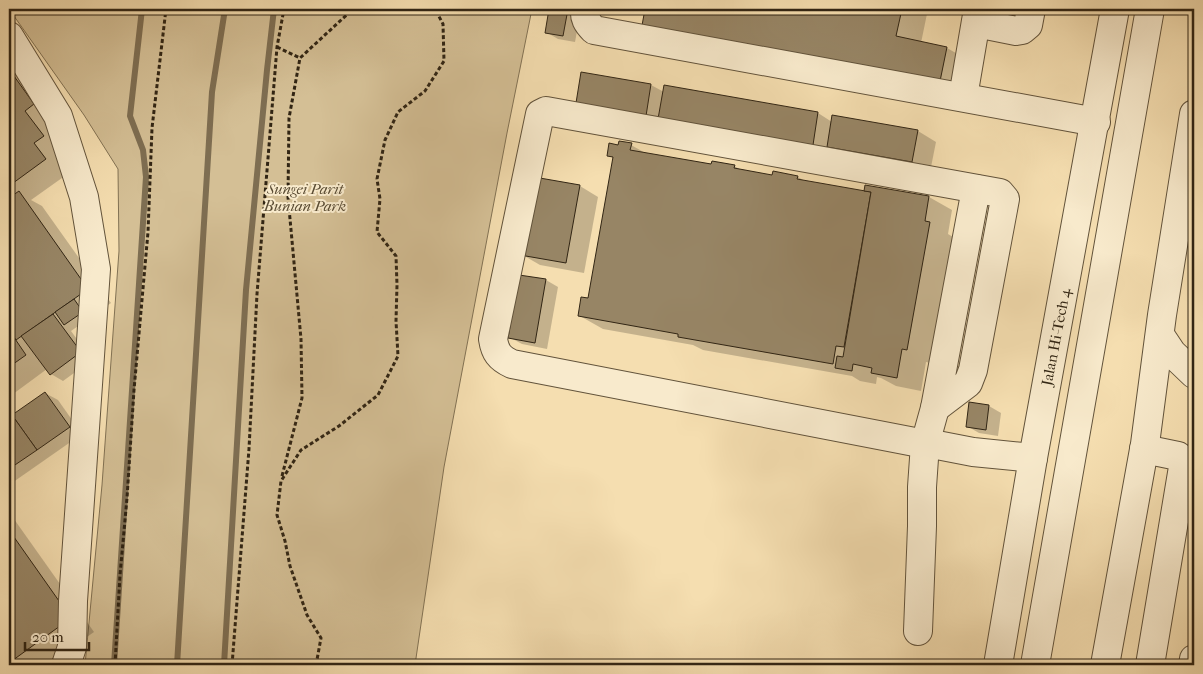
<svg xmlns="http://www.w3.org/2000/svg" width="1203" height="674" viewBox="0 0 1203 674" font-family="'IM FELL French Canon',serif">
<style>
.green{fill:#d4bf95;stroke:#827254}
.shadow{fill:#0003}
.lines{fill:none;stroke-linecap:round;stroke-linejoin:round}
.stream{stroke:#7e6e52;stroke-width:6}
.building{fill:#978565;stroke:#312514}
.minor-casing{stroke:#62533b;stroke-width:30}
.path{stroke:#312514;stroke-width:3;stroke-dasharray:4 2.5;stroke-linecap:butt}
.minor{stroke:#f8eacc;stroke-width:28}
.labels{text-anchor:middle;dominant-baseline:central;stroke-width:4;stroke-linejoin:round;paint-order:stroke}
.park-label{font-size:15px;font-style:italic;fill:#5a4c34;stroke:#f8eacc}
.street-label{font-size:15px;fill:#312514;stroke:#f8eacc}
</style>
<rect width="100%" height="100%" fill="#f5deb0"/>
<filter id="stains"><feTurbulence type="fractalNoise" baseFrequency=".004" numOctaves="4"/><feColorMatrix values="0 0 0 0 .2 0 0 0 0 .09 0 0 0 0 .02 0 0 0 .5 -.17"/></filter>
<radialGradient id="worn" r=".72"><stop offset=".6" stop-color="#630" stop-opacity="0"/><stop offset="1" stop-color="#630" stop-opacity=".3"/></radialGradient>
<path class="green" d="M9,9H532L507,133L444,467L415,665H85L102,485L119,251L118,169L84,115Z"/>
<g class="shadow">
<path d="M550,9H581L575,42L558,39L546,32Z"/>
<path d="M647,9H928L921,43L947,48L970,61L961,104L642,30Z"/>
<path d="M9,51L57,118L69,173L31,200L42,206L111,303L71,331L92,360L63,381L51,374L47,369L9,397Z"/>
<path d="M582,73L651,85L664,92L665,87L818,113L832,122L918,131L936,142L930,172L846,157L832,148L831,155L596,113Z"/>
<path d="M631,145L649,155L712,166H734L743,171L773,176L774,173L798,177L808,183L865,192L866,186L929,197L952,210L948,234L953,237L931,363L926,362L921,391L896,386L881,378L877,377L876,384L860,381L852,376L703,350L693,345L603,329L580,316L589,300L614,158L608,155L619,146Z"/>
<path d="M580,186L598,197L584,273L540,265L521,254Z"/>
<path d="M546,280L558,287L547,349L522,344L509,337Z"/>
<path d="M45,393L58,400L82,434L9,485V419Z"/>
<path d="M989,406L1001,413L998,436L979,433L967,426Z"/>
<path d="M9,512L94,632L47,665H9Z"/>
</g>
<g class="lines">
<g class="stream">
<path d="M114,665L146,177L143,150L130,116L142,9"/>
<path d="M177,665L212,92L225,9"/>
<path d="M224,665L246,290L267,70L274,9"/>
</g>
</g>
<g class="building">
<path d="M549,9H568L563,36L545,33Z"/>
<path d="M645,9H902L896,36L947,47L938,91L641,31Z"/>
<path d="M9,69L34,104L25,111L44,136L34,143L46,159L9,186Z"/>
<path d="M581,72L651,84L646,116L576,103Z"/>
<path d="M664,85L818,112L813,145L658,119Z"/>
<path d="M832,115L918,130L912,162L827,147Z"/>
<path d="M619,141L632,143L630,150L711,164L712,161L735,165L734,168L772,175L773,171L798,176L797,179L871,192L844,347L836,346L833,364L678,337V334L578,316L581,297L588,298L613,157L607,156L609,143L618,145Z"/>
<path d="M534,177L580,185L566,263L520,255Z"/>
<path d="M865,185L929,196L925,221L930,222L907,350L902,349L897,378L871,373L872,368L853,364L852,371L835,368L837,356L843,357L871,192L864,191Z"/>
<path d="M19,191L88,289L16,340L9,330V198Z"/>
<path d="M519,275L546,279L535,343L508,338Z"/>
<path d="M74,299L83,312L64,325L55,312Z"/>
<path d="M53,314L81,352L50,375L21,336Z"/>
<path d="M9,330L26,355L9,367Z"/>
<path d="M45,392L70,427L37,450L12,415Z"/>
<path d="M969,402L989,405L986,430L966,427Z"/>
<path d="M12,415L37,450L9,469V417Z"/>
<path d="M9,530L71,618L9,663Z"/>
</g>
<g class="lines">
<g class="minor-casing">
<g id="minor">
<path d="M585,9C584,18 587,23 594,30L1096,122"/>
<path d="M976,23L1016,31L1022,30L1028,25L1031,9"/>
<path d="M9,36L58,116L84,197L96,269L73,601L72,647L66,665"/>
<path d="M963,97L978,9"/>
<path d="M1160,335L1172,353L1194,374"/>
<path d="M935,408L968,383L973,370L1005,199L1000,193L546,111L540,114L493,339C495,352 499,358 512,364L925,444L937,445L973,452L1033,458"/>
<path d="M1144,449L1178,456L1183,460V467L1150,665"/>
<path d="M918,631L922,526V487L925,444L935,408L976,189"/>
<path d="M998,665L1033,458L1115,9"/>
<path d="M1035,665L1150,9"/>
<path d="M1105,665L1145,444L1162,315L1194,114"/>
<path d="M1193,665L1194,659"/>
</g>
</g>
<g class="path">
<path d="M277,47L300,58"/>
<path d="M282,476L302,398L301,339L288,197L289,118L300,58L353,9"/>
<path d="M115,665L120,575L127,498L134,390L148,232L152,128L166,9"/>
<path d="M232,665L249,449L257,294L277,47L284,9"/>
<path d="M316,665L321,638L307,615L290,566L285,541L277,515L281,481L301,450L339,426L378,395L398,356L396,321L397,285L396,256L377,232L380,199L377,179L385,140L398,112L425,91L444,61L443,24L435,9"/>
</g>
<use href="#minor" class="minor"/>
</g>
<g class="labels">
<g class="park-label">
<text x="305" y="189">Sungei Parit<tspan x="305" dy="17">Bunian Park</tspan></text>
</g>
<g class="street-label">
<text transform="translate(1056 337) rotate(-79)">Jalan Hi-Tech 4</text>
</g>
</g>
<rect width="1203" height="674" fill="none" stroke="#f5deb0" stroke-width="30"/>
<rect x="10" y="10" width="1183" height="654" fill="none" stroke="#312514" stroke-width="2.5"/>
<rect x="15" y="15" width="1173" height="644" fill="none" stroke="#312514"/>
<path d="M25 642v8h64v-8" fill="none" stroke="#312514" stroke-width="2.5"/>
<text x="32" y="642" font-size="15" fill="#312514" stroke="#f8eacc" stroke-width="4" paint-order="stroke">20 m</text>
<rect width="100%" height="100%" filter="url(#stains)"/>
<rect width="100%" height="100%" fill="url(#worn)"/>
</svg>
